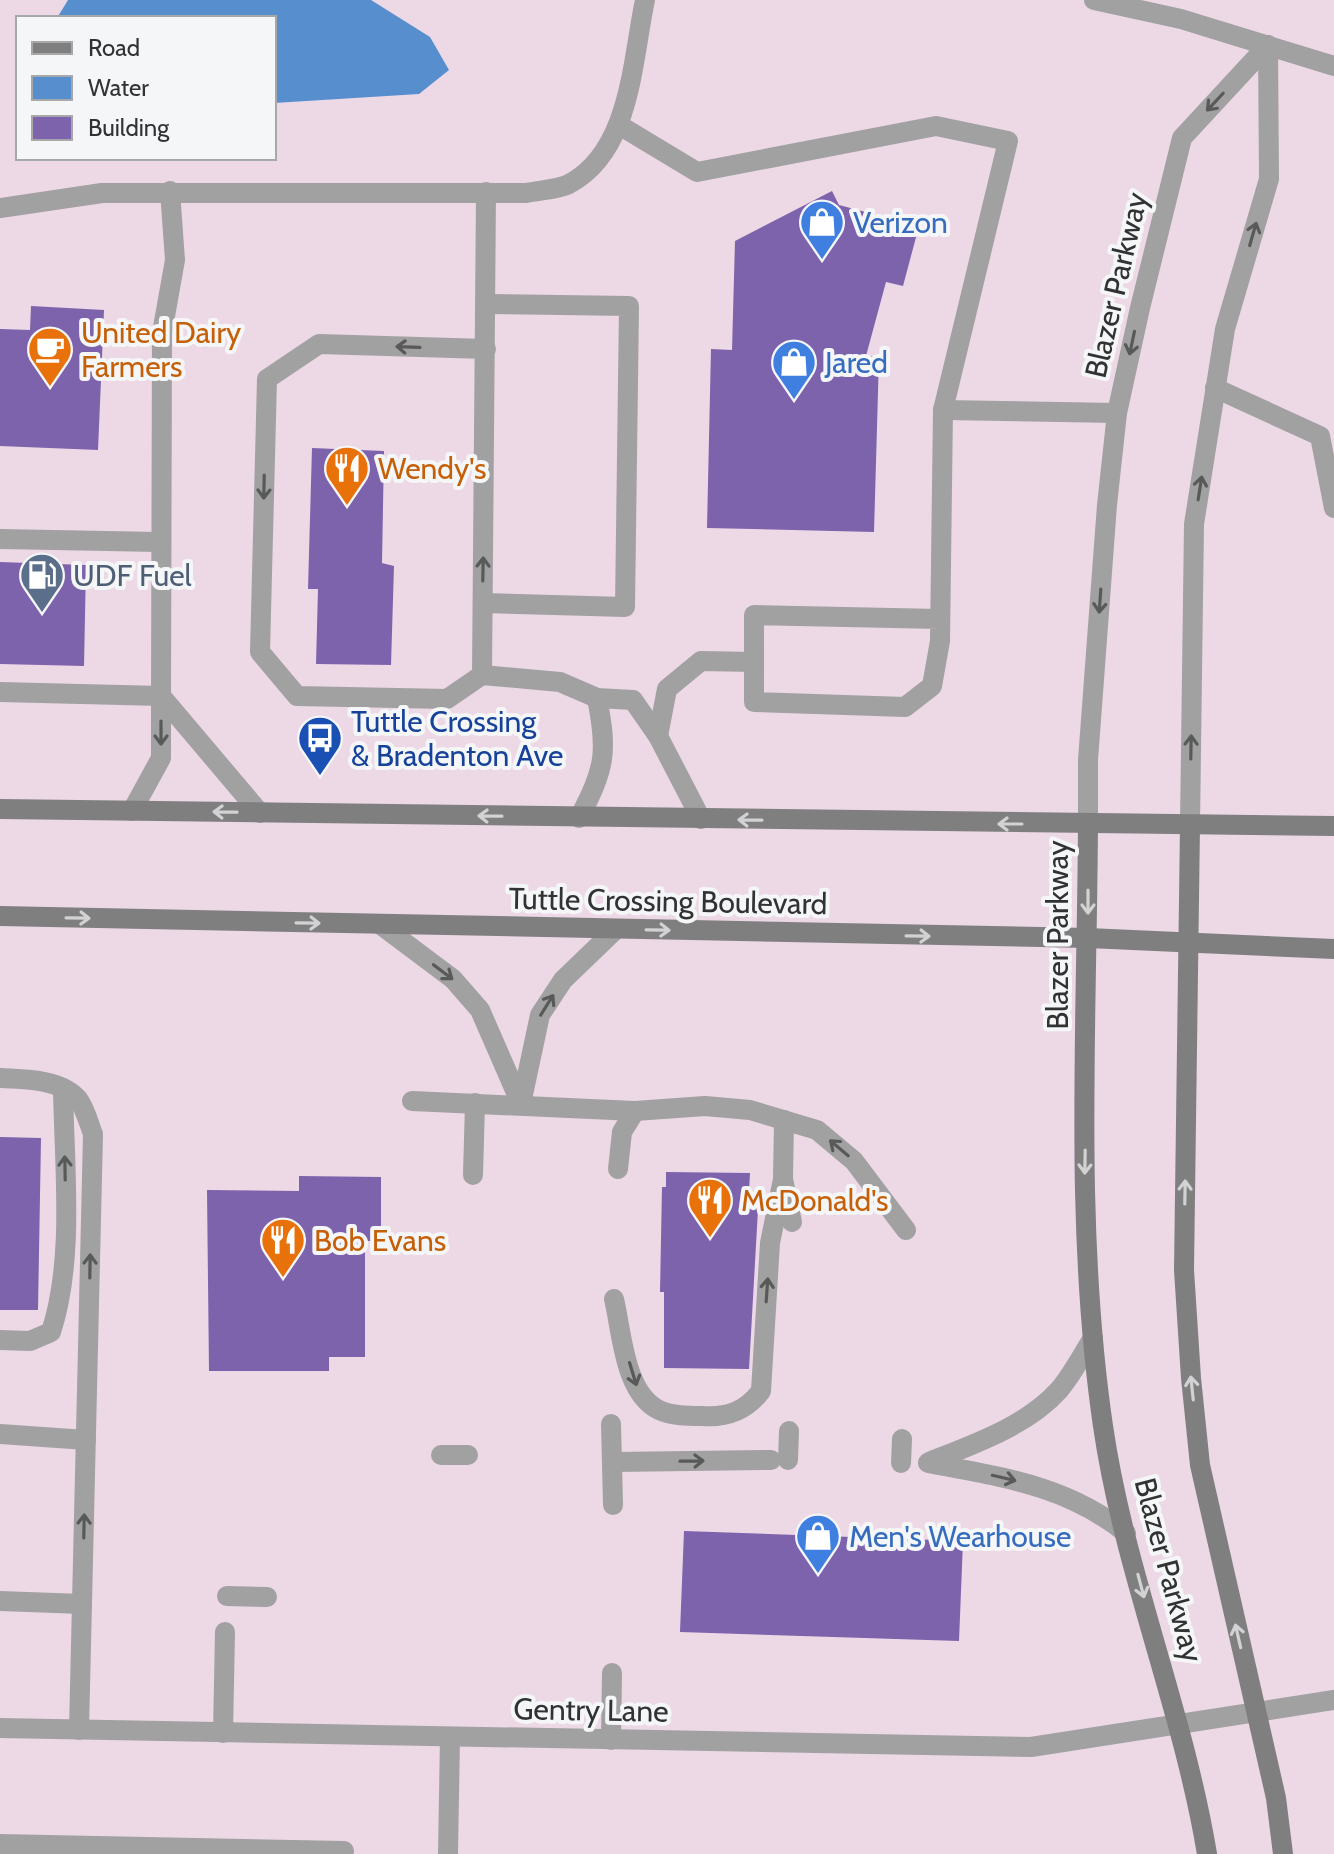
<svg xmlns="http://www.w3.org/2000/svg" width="1334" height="1854" viewBox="0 0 1334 1854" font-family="Cabin,sans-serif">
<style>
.commercial{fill:#edd8e6;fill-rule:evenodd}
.water{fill:#568ece}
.building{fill:#7d63ac}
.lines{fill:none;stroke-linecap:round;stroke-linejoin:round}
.lane{stroke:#a1a1a2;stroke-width:20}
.street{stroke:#a1a1a2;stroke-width:20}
.secondary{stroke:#7f7f80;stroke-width:20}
.oneway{stroke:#585959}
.oneway2{stroke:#d2d2d4}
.labels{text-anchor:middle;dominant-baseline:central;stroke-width:8;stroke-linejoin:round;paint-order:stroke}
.shop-label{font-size:30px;fill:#366cbe;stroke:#f5f6f8;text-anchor:start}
.street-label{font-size:30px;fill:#313232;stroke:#f5f6f8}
.food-label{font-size:30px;fill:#c56008;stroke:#f5f6f8;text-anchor:start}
.service-label{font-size:30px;fill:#4e5e75;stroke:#f5f6f8;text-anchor:start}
.transit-label{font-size:30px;fill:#164399;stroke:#f5f6f8;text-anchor:start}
</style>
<rect width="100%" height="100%" fill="#e8e8eb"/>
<path class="commercial" d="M0,0H1334V1854H0ZM18,18H274V158H18Z"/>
<path class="water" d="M68,0H371L430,37L449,70L419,94L274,103V18H57Z"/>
<g class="building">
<path d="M832,191L839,205L919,226L903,286L886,282L866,356L879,357L874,532L707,528L711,349L732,350L735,241Z"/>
<path d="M31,306L104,310L98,450L0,446V329L30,330Z"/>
<path d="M312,448L384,451L382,563L394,566L391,665L316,664L318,589H308Z"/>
<path d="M0,562L86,565L84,666L0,664Z"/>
<path d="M0,1137L41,1138L38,1310H0Z"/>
<path d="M666,1172L750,1173L749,1192H759L749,1369L664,1368V1292H660L662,1187H666Z"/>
<path d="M299,1176L381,1177V1241H365V1357H329V1371H209L207,1190L299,1191Z"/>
<path d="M684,1531L963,1541L959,1641L680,1632Z"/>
</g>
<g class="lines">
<g class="lane">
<path d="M619,125L697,172L936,126L1008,141L943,410L940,641L932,686L905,707L754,702V615L940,619"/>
<path d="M486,349L319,344L267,379L260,652L297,696L447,699L482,675L560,682L597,698L633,700L658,736L701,819"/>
<path d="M1215,388L1320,436L1334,508"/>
<path d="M943,410L1117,413"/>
<path d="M0,539L159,542"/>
<path d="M483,603L625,607L629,306L487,304"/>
<path d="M482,675L486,192"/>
<path d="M0,692L161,696L162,333L175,260L170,191"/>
<path d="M658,736L667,689L701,661L754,662"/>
<path d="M132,811L161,758V696L260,813"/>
<path d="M579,818C605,768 608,753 597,698"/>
<path d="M381,925L453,979L480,1010L521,1104L540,1015L563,980L615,930"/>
<path d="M0,1078C24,1079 61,1079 78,1099C85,1108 89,1124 93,1134L79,1730"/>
<path d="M412,1101L635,1111L705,1106L750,1110L817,1130L854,1161L906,1230"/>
<path d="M784,1120L783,1179L792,1222"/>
<path d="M618,1169L622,1132L635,1111"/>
<path d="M473,1175L475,1103"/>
<path d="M614,1299C622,1332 624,1393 659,1410C672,1416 688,1416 702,1416C727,1418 746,1411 761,1391L770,1243L783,1179"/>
<path d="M0,1340L30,1341L51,1332C75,1259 64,1164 63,1088"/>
<path d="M611,1424L613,1505"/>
<path d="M0,1434L86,1440"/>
<path d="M441,1455H468"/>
<path d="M788,1460L789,1431"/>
<path d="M614,1462L771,1460"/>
<path d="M929,1462C972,1445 1027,1426 1059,1390C1072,1375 1082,1355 1093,1338"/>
<path d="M901,1463L902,1439"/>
<path d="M928,1463C1001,1477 1066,1485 1126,1533"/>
<path d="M227,1596L267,1597"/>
<path d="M0,1601L82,1604"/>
<path d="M223,1733L225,1632"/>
<path d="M611,1740L612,1673"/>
<path d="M0,1844L344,1851L343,1854"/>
<path d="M448,1854L450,1737"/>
</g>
<g class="street">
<path d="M1094,0L1181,19L1334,66"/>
<path d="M0,208L102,193H526C539,190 557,190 569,184C631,151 632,61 645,0"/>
<path d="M1088,824V760L1107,505L1117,413L1140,308L1182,138L1268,45"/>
<path d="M1190,825L1194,524L1225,329L1269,179L1268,45"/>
<path d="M0,1728L1031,1747L1334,1700"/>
</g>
<g class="secondary">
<path d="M0,809L1334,826"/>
<path d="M1088,824C1087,1024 1074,1227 1103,1426C1124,1571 1183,1709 1207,1854"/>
<path d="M1190,825L1184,1270L1191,1378L1200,1465L1276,1798L1283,1854"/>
<path d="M0,916L1088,938L1334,949"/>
</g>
</g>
<defs><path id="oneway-shaft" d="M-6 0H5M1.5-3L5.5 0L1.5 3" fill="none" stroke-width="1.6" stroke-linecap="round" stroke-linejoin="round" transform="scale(2)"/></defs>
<g class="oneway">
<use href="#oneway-shaft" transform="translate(1215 102) rotate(133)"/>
<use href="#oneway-shaft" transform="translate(1253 234) rotate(-74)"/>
<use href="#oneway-shaft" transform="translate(1132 343) rotate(102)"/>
<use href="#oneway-shaft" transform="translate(408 347) rotate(-178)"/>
<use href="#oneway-shaft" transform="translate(264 487) rotate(91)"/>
<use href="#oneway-shaft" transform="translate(1200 488) rotate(-81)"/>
<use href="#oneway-shaft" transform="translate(483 569) rotate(-89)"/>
<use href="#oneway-shaft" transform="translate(1100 601) rotate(94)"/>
<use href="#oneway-shaft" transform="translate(161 733) rotate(90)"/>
<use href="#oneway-shaft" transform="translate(1191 747) rotate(-89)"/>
<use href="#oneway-shaft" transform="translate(443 972) rotate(37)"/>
<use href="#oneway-shaft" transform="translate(547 1005) rotate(-58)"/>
<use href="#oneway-shaft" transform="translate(839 1148) rotate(-140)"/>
<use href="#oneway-shaft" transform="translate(65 1168) rotate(-91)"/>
<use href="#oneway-shaft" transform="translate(90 1266) rotate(-89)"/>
<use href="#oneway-shaft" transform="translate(767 1290) rotate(-86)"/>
<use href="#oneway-shaft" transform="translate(633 1374) rotate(73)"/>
<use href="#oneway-shaft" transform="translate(692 1461) rotate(-1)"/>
<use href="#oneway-shaft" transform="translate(1004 1478) rotate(13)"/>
<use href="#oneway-shaft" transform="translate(84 1526) rotate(-89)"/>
</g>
<g class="oneway2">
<use href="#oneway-shaft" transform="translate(225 812) rotate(-179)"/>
<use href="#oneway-shaft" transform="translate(490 816) rotate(-179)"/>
<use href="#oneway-shaft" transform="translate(750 820) rotate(-179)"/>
<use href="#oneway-shaft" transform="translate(1010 824) rotate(180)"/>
<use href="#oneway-shaft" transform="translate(1088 902) rotate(90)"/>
<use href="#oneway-shaft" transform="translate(78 918) rotate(1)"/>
<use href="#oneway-shaft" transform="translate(308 923) rotate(1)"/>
<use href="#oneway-shaft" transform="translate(658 930) rotate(1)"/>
<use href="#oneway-shaft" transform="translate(918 936) rotate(1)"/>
<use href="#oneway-shaft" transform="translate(1085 1162) rotate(91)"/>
<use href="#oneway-shaft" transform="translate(1185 1192) rotate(-89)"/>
<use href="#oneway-shaft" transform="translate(1192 1388) rotate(-96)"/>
<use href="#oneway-shaft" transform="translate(1141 1586) rotate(75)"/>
<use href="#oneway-shaft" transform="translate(1238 1636) rotate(-103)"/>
</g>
<defs>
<g id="shop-pin" transform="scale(2.3)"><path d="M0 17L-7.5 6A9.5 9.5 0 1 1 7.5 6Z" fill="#3f7fe0" stroke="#f5f6f8"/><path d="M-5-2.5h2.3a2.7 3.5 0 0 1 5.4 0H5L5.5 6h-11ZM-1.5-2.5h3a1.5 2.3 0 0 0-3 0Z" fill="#fff"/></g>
<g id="cafe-pin" transform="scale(2.3)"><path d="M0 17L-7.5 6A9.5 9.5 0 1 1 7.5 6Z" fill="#e8710a" stroke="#f5f6f8"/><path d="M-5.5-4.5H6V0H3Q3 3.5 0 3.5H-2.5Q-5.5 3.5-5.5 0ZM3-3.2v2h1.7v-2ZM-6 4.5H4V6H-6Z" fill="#fff"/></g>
<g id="restaurant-pin" transform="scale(2.3)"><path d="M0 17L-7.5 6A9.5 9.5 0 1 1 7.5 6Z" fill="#e8710a" stroke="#f5f6f8"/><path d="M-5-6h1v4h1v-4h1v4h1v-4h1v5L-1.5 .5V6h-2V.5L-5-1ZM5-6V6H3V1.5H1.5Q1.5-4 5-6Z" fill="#fff"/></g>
<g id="fuel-pin" transform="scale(2.3)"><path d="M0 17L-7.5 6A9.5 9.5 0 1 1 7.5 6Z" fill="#5c6f8a" stroke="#f5f6f8"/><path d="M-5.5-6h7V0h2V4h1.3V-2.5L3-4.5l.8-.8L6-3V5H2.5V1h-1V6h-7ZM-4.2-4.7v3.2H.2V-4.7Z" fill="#fff"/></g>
<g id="bus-pin" transform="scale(2.3)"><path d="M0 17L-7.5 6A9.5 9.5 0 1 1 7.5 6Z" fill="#1a4fb4" stroke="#f5f6f8"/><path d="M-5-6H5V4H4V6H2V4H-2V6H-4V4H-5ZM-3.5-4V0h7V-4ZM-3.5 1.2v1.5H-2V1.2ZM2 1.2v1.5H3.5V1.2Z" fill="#fff"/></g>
</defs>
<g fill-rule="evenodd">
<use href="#shop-pin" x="822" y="222"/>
<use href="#cafe-pin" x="50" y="349"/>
<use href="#shop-pin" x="794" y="362"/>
<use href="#restaurant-pin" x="347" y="468"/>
<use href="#fuel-pin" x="42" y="575"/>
<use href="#bus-pin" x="320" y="738"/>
<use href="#restaurant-pin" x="710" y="1200"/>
<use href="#restaurant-pin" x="283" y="1240"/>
<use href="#shop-pin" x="818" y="1536"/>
</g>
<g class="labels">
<g class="shop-label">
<text x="853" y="222">Verizon</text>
<text x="825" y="362">Jared</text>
<text x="849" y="1536">Men's Wearhouse</text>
</g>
<g class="street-label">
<text transform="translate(1116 285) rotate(-77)">Blazer Parkway</text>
<text transform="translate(668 901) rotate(1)">Tuttle Crossing Boulevard</text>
<text transform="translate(1057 935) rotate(-90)">Blazer Parkway</text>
<text transform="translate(1169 1570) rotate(75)">Blazer Parkway</text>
<text transform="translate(591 1710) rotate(1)">Gentry Lane</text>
</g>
<g class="food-label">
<text x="81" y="332">United Dairy<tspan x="81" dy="34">Farmers</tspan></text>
<text x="378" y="468">Wendy's</text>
<text x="741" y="1200">McDonald's</text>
<text x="314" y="1240">Bob Evans</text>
</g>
<g class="service-label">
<text x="73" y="575">UDF Fuel</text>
</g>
<g class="transit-label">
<text x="351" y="721">Tuttle Crossing<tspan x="351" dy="34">&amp; Bradenton Ave</tspan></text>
</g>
</g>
<rect x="16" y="16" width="260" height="144" fill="#f5f6f8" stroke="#a7a8a9" stroke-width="2"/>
<rect x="32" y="42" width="40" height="12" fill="#7f7f80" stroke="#a7a8a9" stroke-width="2"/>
<text x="88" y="56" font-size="24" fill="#313232">Road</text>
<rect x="32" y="76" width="40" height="24" fill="#568ece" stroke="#a7a8a9" stroke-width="2"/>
<text x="88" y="96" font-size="24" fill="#313232">Water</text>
<rect x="32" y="116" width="40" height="24" fill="#7d63ac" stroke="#a7a8a9" stroke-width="2"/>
<text x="88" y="136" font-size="24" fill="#313232">Building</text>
</svg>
